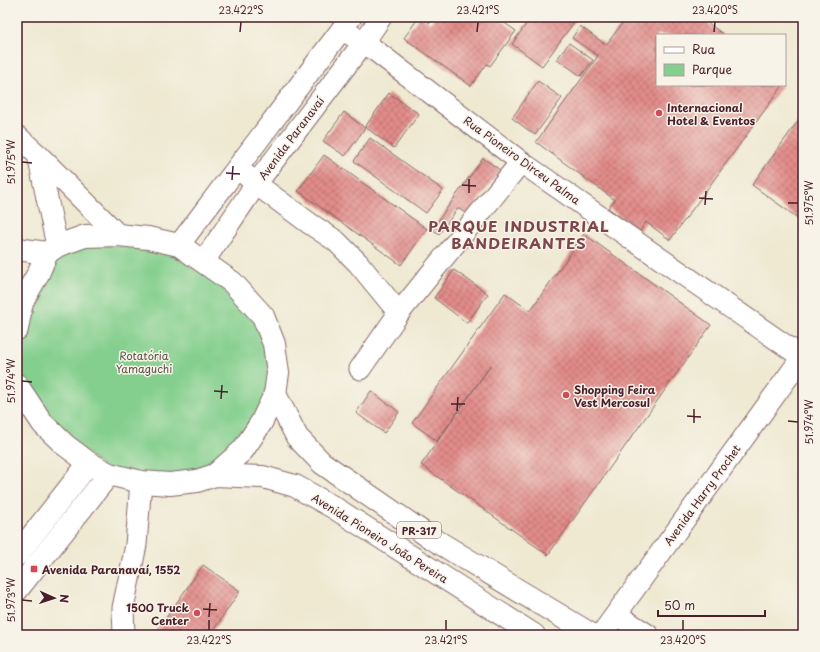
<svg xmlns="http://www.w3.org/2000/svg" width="820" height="652" viewBox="0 0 820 652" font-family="'Playpen Sans',sans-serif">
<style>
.green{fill:#84cf8d;stroke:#67775c}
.building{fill:url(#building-cross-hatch)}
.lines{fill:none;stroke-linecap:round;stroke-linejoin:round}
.minor-casing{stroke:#846665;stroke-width:23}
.major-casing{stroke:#846665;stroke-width:24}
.highway-casing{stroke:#846665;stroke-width:24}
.minor{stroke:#fff;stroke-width:21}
.major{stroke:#fff;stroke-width:22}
.highway{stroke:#fff;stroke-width:22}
.ticks{fill:none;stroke:#4a1f2b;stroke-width:1.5}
.poi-dot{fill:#d1495b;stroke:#f7f3e8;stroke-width:1.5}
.labels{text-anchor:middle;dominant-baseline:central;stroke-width:3;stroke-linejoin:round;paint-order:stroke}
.shield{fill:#f7f3e8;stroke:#7e5f64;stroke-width:1}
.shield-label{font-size:10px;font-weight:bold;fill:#4a1f2b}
.poi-label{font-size:11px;font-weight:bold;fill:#4a1f2b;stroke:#f7f3e8;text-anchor:start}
.street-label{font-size:11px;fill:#4a1f2b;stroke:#f7f3e8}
.park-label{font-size:11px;fill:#5b5448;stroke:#f7f3e8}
.district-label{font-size:15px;font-weight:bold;letter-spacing:1px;fill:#7f454c;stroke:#f7f3e8}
.neatline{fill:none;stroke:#4a1f2b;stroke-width:1.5}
.ticks-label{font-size:10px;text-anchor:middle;fill:#4a1f2b}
</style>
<defs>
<pattern id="building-cross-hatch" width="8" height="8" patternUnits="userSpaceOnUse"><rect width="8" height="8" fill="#e28c8a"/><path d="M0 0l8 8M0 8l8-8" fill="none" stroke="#b97271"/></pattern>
</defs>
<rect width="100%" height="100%" fill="#f7f3e8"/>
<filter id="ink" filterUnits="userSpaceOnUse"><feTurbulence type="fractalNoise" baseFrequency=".025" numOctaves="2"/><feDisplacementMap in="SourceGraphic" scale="8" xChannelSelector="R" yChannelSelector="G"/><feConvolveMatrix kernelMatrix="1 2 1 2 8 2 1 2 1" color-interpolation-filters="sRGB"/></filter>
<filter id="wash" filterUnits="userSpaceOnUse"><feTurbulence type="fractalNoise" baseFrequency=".012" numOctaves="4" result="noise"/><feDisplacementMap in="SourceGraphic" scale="16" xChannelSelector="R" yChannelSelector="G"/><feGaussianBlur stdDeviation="0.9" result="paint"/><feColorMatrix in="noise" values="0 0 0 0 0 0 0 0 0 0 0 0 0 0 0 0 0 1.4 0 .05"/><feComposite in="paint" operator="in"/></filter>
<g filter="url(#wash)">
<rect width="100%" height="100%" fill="#efe9d2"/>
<path class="green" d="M179,245L263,316L275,394L215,475L109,474L18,387L17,329L57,246Z"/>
<g id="blocks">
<g class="building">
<path d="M419,17H422L430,23L435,17H496L516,31L490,66L487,64L471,86L404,38Z"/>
<path d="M531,17L577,18L542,66L512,44Z"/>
<path d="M627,17H700L724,35H657V85H783L670,240L646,222L640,231L608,208L615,200L536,142L598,56L572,38L580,26L606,45Z"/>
<path d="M569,43L593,60L581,76L557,59Z"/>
<path d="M538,81L562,98L535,135L512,118Z"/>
<path d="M389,93L419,114L394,148L365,127Z"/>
<path d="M344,112L365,128L345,156L323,141Z"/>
<path d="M803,114V220L802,221L752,185Z"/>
<path d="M370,138L443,190L426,213L354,161Z"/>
<path d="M324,155L427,229L401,265L298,191Z"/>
<path d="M483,158L500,170L468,215L458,208L439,234L432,229Z"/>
<path d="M584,234L711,325L548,555L421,465L491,365L437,441L412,423L505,293L530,311Z"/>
<path d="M454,270L488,294L467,323L434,298Z"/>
<path d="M371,391L399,412L384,433L356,413Z"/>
<path d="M203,565L240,591L210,635H154Z"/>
</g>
</g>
</g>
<g filter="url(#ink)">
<use href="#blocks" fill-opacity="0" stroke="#846665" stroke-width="1"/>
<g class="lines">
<g class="minor-casing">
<g id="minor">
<path d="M342,30L364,42L521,162L802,357"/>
<path d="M17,136L38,155L118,235"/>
<path d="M38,155L57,246"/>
<path d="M246,175L256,184L309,223L336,241L358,263L399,313"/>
<path d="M179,245L351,17"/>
<path d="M204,261L256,184L364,42L381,17"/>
<path d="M360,369L399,313L521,162"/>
<path d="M617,615L648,635"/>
<path d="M124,635L123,608L136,545L141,482"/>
<path d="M601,635L803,356"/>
</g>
</g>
<g class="major-casing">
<g id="major">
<path d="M17,555L89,463"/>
<path d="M17,590L109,474"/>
</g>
</g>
<g class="highway-casing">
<g id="highway">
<path d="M17,249L47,253"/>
<path d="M47,253L57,246L85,236L118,235L148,238L179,245L232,282L263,316L274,344L278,373L275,394L261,423L243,450L215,475"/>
<path d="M17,329L22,302L38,274L47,253"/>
<path d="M17,385L43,424L65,445L89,463L109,474L141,482L170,484L197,481L215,475L263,477L295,486L333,507L534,635"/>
<path d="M275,394L297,437L322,463L425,534L592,635"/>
</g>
</g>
<use href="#minor" class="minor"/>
<use href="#major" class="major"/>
<use href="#highway" class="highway"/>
</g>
</g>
<path class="ticks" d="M240,32L241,22M477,32L478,22M714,32L715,22M22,162L32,163M226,173L240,174M232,180L233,166M462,185L476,186M469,193V179M699,198L713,199M788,203H798M705,205L706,191M22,381L32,382M214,391L228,392M221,399L222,385M451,404H465M457,411L458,397M687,416L701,417M788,421L798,422M694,423V409M22,600L32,601M203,609L217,610M209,617L210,603M209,630V620M446,630V620M683,630V620"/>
<g class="poi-dot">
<circle cx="659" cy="113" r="4"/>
<circle cx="566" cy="395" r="4"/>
<rect x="30" y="565" width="8" height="8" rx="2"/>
<circle cx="197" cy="613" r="4"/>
</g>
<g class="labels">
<rect class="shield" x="397" y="522" width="44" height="16" rx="3"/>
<g class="shield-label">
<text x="419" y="530">PR-317</text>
</g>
<g class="poi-label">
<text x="667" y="107">Internacional<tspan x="667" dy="13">Hotel &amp; Eventos</tspan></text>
<text x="574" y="389">Shopping Feira<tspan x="574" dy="13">Vest Mercosul</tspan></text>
<text x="42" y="569">Avenida Paranavaí, 1552</text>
<text x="189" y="607" text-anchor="end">1500 Truck<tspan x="189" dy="13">Center</tspan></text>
</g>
<g class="street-label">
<text transform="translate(291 138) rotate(-53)">Avenida Paranavaí</text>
<text transform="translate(522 160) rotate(36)">Rua Pioneiro Dirceu Palma</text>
<text transform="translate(702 495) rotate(-54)">Avenida Harry Prochet</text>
<text transform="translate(380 538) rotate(32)">Avenida Pioneiro João Pereira</text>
</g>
<g class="park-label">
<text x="144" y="355">Rotatória<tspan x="144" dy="13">Yamaguchi</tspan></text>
</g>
<g class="district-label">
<text x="519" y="225">PARQUE INDUSTRIAL<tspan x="519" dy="17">BANDEIRANTES</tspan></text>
</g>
</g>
<rect width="820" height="652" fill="none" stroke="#f7f3e8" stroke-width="44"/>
<rect x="656" y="34" width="130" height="52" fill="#f7f3e8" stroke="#b29e9c"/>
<rect x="664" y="47" width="20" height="6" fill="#ffffff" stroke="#b29e9c"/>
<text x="692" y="54" font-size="12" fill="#4a1f2b">Rua</text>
<rect x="664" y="64" width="20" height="12" fill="#84cf8d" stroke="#b29e9c"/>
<text x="692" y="74" font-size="12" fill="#4a1f2b">Parque</text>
<g transform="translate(54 598) rotate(93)" stroke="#f7f3e8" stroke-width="3" paint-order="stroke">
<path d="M0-3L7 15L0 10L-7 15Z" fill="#4a1f2b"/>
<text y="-6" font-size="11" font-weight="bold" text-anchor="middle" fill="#4a1f2b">N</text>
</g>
<path d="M658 610v6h107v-6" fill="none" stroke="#4a1f2b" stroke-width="2"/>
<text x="664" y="610" font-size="12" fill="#4a1f2b" stroke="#f7f3e8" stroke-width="3" paint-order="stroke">50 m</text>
<rect x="22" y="22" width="776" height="608" class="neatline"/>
<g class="ticks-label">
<text x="241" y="14">23.422°S</text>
<text x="478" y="14">23.421°S</text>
<text x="715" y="14">23.420°S</text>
<text transform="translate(11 162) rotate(-90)" y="4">51.975°W</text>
<text transform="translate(809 203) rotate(-90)" y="4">51.975°W</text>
<text transform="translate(11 381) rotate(-90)" y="4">51.974°W</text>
<text transform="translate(809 422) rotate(-90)" y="4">51.974°W</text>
<text transform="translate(11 600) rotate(-90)" y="4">51.973°W</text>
<text x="209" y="644">23.422°S</text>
<text x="446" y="644">23.421°S</text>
<text x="683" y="644">23.420°S</text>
</g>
</svg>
